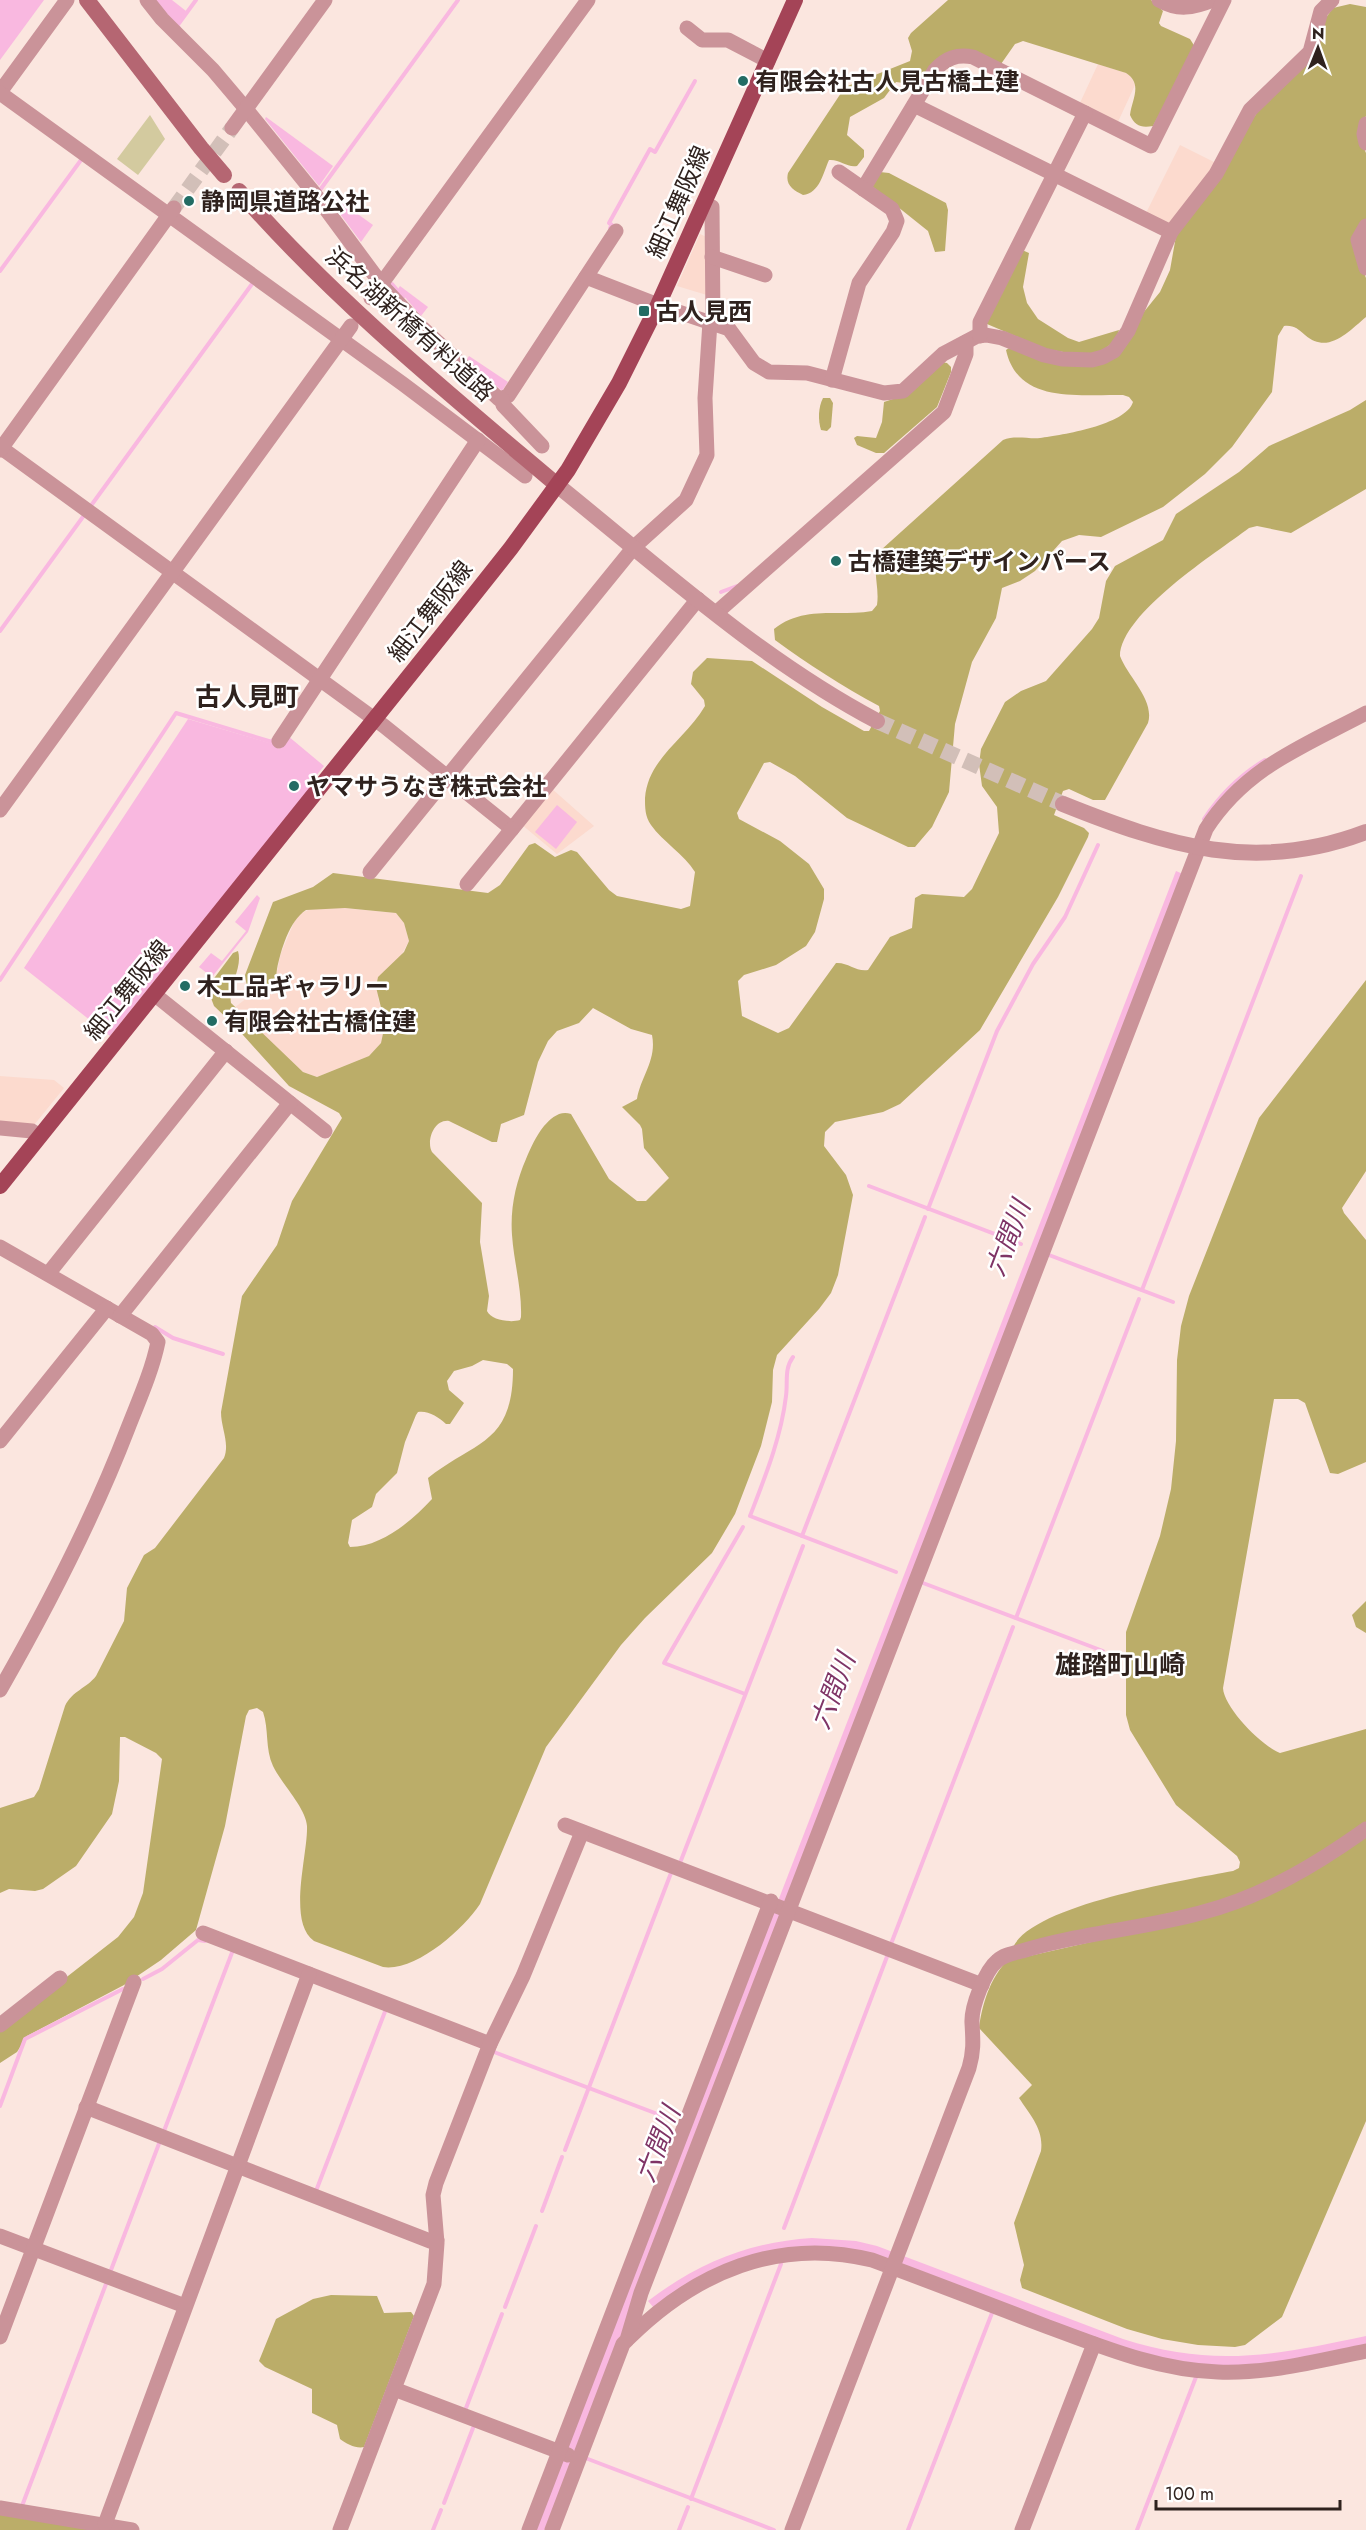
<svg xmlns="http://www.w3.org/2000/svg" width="1366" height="2530" viewBox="0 0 1366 2530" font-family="Jost,'Noto Sans JP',sans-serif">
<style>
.built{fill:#fcdace}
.green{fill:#d3ca9f}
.forest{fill:#bbad69;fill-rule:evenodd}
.water{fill:#f9b8e0}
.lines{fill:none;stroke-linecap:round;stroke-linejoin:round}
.stream{stroke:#f9b8e0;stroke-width:4}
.minor-tunnel{stroke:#d2bfb8;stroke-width:15;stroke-dasharray:15 8;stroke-linecap:butt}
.tertiary-tunnel{stroke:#d2bfb8;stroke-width:16;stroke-dasharray:16 8;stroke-linecap:butt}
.minor{stroke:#ca9399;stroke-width:15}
.tertiary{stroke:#ca9399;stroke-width:16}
.secondary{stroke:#b56672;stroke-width:16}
.primary{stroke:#a44457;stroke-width:16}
.poi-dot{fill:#236c64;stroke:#fff;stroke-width:2}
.labels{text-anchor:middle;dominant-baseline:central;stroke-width:5;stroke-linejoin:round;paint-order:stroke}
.poi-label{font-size:24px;font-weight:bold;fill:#2f221e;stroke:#fff;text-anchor:start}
.street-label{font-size:24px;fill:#2f221e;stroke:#fff}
.neighbourhood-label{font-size:26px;font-weight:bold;fill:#2f221e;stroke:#fff}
.water-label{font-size:26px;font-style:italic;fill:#7f3466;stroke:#fff}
</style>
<rect width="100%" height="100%" fill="#fbe6df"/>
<g class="built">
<path d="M1098,64L1126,73L1130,75L1135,85L1117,124L1079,105Z"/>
<path d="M1180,145L1216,163L1168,227L1145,215Z"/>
<path d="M700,234L709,238L710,296L677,286Z"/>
<path d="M551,788L594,826L557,854L521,824Z"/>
<path d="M313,908H345L396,913L404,923L409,941L378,998L385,1024L381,1043L369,1056L317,1077L303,1072L234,1008L252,994L260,996L274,985L281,953L295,920L299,914Z"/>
<path d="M0,1076L54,1080L64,1088L34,1125L0,1122Z"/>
</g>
<path class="green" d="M150,115L165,139L138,175L117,159Z"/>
<g class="forest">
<path d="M948,0H1151L1163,11L1159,23L1161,26L1190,39L1195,47L1153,126C1141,128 1135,126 1130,115C1132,99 1143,84 1126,73L1023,41L1015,44L1001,64L975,53L918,85L896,82L884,98L850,117L847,135L864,150V157L857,166C847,168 840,159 829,160C823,173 820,193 803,195C793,190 785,185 788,173L845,87L910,61L912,51L908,38L911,33Z"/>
<path d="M1350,4L1366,7V116L1361,126V141L1366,153V220L1355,249L1366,278V317C1348,332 1328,355 1305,335C1298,329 1294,325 1284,326L1278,336L1272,392L1232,447L1205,474L1163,507L1101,537L1079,535L1062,541L1035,571L1020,581L1002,588L996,618L972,662L955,724L949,792L932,827L915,847H908L847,818L795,776L770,762L764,763L737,813L739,819L780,841L809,864L824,889V899L815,932L806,946L776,965L744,975L738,981L742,1016L778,1033L789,1028L836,963C848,962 856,972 868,970L890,937L912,928L915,898L922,894L964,897L972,889L999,833L997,807L982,786L979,764L981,749L1005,702L1021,691L1046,681L1092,629L1099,618L1106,581L1115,566L1163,540L1176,514L1239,472L1269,446L1350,410L1366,400V489L1291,533L1257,526L1249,528C1216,553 1121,613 1120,656C1128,677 1155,700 1148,723L1105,800H1093L1069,789L1063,791L1054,815L1084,828L1089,833L1088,837L1058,897L980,1030L900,1104L883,1112L835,1122L825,1132L824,1146L846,1175L853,1195L838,1275L831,1293L819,1309L777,1355L773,1370L772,1402L761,1446L735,1514L712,1553L645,1618L621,1645L546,1747L480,1904C463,1930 415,1972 383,1967L314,1941C287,1922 308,1855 307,1826C306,1808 281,1783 273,1766C265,1749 269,1729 263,1712L257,1708L249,1710L246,1716L225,1826L196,1930L161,1960L124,1985L27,2036L17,2052L0,2063V2029L118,1937L134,1917L143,1893L162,1759L156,1753L125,1737H120L119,1781L112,1814L76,1866L43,1889L35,1891L9,1889L0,1893V1808L34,1797L39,1789L65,1706C72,1691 87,1688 96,1676L124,1621L127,1588L144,1555L155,1548L224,1458C230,1443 221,1428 221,1412L242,1296L277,1245L292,1201L342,1118L339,1113L289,1086L234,1025L214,1006L211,998L212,981L233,953L238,951C243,968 228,985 231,1003L303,1072L317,1077L369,1056L381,1043L385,1024L376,987L378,977L404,952L409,941L404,923L396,913L345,908L306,910C289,921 281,950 277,969C276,976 276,986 270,991C265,996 258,995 252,994L247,987L245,975L273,902L313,887L333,873L488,893L500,885L529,845L535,843L555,857L571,850L577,852L609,890L617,896L681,909L690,906L695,872C684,854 663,842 651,825C645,816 645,808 645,798C648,758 686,739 705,706L704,700L691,684L693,672L707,658L752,661L822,707L864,731H869L880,711L879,706C842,686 808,664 775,640L774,629C804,605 839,617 872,611L877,605C880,584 870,569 881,550L1003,440C1014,435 1028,439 1040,438C1062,435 1126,425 1133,402L1129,397L1123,395C1080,394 1018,405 1006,350L1009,348L1093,366L1143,313L1160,292L1170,270L1176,236L1246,128L1333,8ZM593,1008L631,1029L652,1035C657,1060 641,1076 637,1099L622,1107L640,1125L642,1129L644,1148L669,1178L646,1201H637L609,1179L571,1114C560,1110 551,1118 544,1126C536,1136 531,1147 526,1159C516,1182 510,1208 512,1235C514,1263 522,1289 521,1317L520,1320C510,1323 491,1320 487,1311L489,1296L480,1242L482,1203L432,1152C426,1141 434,1119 449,1121L492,1142H497L501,1124L524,1115L538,1062L548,1041L557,1031L579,1023ZM483,1360L507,1364L513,1369C513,1445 474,1441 428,1478L432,1499C412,1521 381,1547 350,1547L348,1543L352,1520L372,1507L376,1494L397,1473L405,1442L416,1415L418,1412C427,1410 439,1417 446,1424H450L464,1403L449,1390L447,1381L454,1371L472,1366Z"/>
<path d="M880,172L889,173L946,203L948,210L945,251L935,252L928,231L873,187V184Z"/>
<path d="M1022,250L1029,253L1023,287L1027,303L1038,319L1068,338L1079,342L1119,330L1117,339L1101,352L1080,355L1046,349L987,324V318Z"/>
<path d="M941,362L947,363L951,367V372L937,407L884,453H876L857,445L854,438L857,436L876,438L882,422L884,402L905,395Z"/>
<path d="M823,398H830L833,403L831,427L827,431L821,430C818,420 818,408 823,398Z"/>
<path d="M1366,980V1171L1342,1208L1344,1213L1366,1240V1462L1338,1474L1330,1473L1305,1403L1298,1399H1274L1223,1688C1224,1708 1262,1746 1280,1753L1366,1729V1825L1322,1856L1231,1900L1013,1947C1034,1904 1186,1880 1233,1871L1239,1868L1240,1862L1237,1856L1176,1805L1130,1730L1126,1715V1632L1160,1536L1171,1489L1176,1441L1177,1360L1181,1326L1189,1296L1259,1118Z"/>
<path d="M1366,1601V1633L1356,1627L1352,1615Z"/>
<path d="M1366,1834V2121L1282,2317L1245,2345L1235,2347L1198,2345L1162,2339L1127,2329L1022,2288L1020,2280L1024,2265L1014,2223L1041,2151C1044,2129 1030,2115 1019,2098L1032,2085L979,2028C982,2005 990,1978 1007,1961L1201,1917Z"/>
<path d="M331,2295L377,2296L384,2313L411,2312L414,2316L364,2447C357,2449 346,2444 340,2439L337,2425L312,2413V2389L265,2367L259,2361L276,2319L313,2299Z"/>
<path d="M0,2512L112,2530H0Z"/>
</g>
<g class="water">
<path d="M0,0H44L0,60Z"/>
<path d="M154,0H172L186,11L176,26Z"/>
<path d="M266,117L333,166L319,186L265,119Z"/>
<path d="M331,195L373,225L361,242L328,198Z"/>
<path d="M400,286L428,307L421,316L398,289Z"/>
<path d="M469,356L508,382L502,391L467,359Z"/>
<path d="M188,719L273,744L279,749L288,736L324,766L311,782L313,784L110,1036L24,968Z"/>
<path d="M557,805L577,822L556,849L535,832Z"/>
<path d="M1176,871L1183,874L630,2314L545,2530H535Z"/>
<path d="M257,895L260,898L248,932L212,977L199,967L211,953L222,961L246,931L235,922Z"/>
<path d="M812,2238L856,2241L877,2246L1123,2339C1213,2368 1277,2355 1366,2336V2345L1294,2361L1216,2367L1139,2354L874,2255L791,2249L654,2308L648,2301C698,2263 749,2242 812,2238Z"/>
</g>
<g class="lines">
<g class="stream">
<path d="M179,28L177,26L196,0"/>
<path d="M320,190L458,0"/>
<path d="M610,228L612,225L609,223L650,149L655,152L695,81"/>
<path d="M0,271L81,160"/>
<path d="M392,284L403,297"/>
<path d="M90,507L252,284"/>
<path d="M721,592L737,586"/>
<path d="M0,631L85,514"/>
<path d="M1204,819C1220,795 1240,775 1265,760"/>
<path d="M0,980L176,713L272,742L273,740"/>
<path d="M869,1186L1021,1244"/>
<path d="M928,1209L997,1031L1033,964L1065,917L1098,845"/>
<path d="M1049,1255L1173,1302"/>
<path d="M1142,1290L1301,876"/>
<path d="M155,1327L173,1338L223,1354"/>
<path d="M793,1357C784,1369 788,1382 786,1396C781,1438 765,1477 750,1516L896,1572"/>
<path d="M743,1527L664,1663L745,1694"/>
<path d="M802,1536L925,1217"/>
<path d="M923,1583L1103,1651"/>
<path d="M1016,1618L1139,1299"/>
<path d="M680,1863L803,1546"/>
<path d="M891,1944L1013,1627"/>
<path d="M143,1979L162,1969L198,1940L205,1941"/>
<path d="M494,2052L676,2121"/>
<path d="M0,2106L25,2039L123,1989"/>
<path d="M164,2131L233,1950"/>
<path d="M565,2150L671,1873"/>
<path d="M316,2191L386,2009"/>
<path d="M542,2211L562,2157"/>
<path d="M784,2228L888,1954"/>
<path d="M111,2270L160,2141"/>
<path d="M505,2307L536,2226"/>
<path d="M466,2408L502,2314"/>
<path d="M588,2459L774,2530"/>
<path d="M691,2499L781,2264"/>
<path d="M444,2503L473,2428"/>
<path d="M22,2506L106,2284"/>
<path d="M433,2530L441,2510"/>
<path d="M679,2530L688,2507"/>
<path d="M908,2530L992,2313"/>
<path d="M1137,2530L1196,2377"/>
</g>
<path class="minor-tunnel" d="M174,208L232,128"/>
<path class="tertiary-tunnel" d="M877,721L1063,804"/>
<g class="minor">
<path d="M147,0L162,19L213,70L246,109L314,193L385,289L419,325L499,399L508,396L616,231"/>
<path d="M1159,0C1178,11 1193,8 1213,0"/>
<path d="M687,28L702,40H728L768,61"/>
<path d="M0,92L67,0"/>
<path d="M0,93L403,384L525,476"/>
<path d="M914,105L1171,232"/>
<path d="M1366,124L1364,134L1366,143"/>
<path d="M232,128L325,0"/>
<path d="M863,189L935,70C946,58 957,54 973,57L1151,146L1224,0"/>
<path d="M704,203L712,207L713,323"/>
<path d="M1366,226L1358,240L1366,268"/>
<path d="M712,257L765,275"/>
<path d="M586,277L658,305L729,329L754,363L769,372L807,373L884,393L903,391L943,354L977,336L986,335L1002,338L1044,355L1062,359L1092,360L1103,357L1114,351L1128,331L1171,232L1216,174L1250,110L1310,52L1321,11L1332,0"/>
<path d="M371,298L588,0"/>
<path d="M980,336V322L1085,113"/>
<path d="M832,380L859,283L893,232L897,221L892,209L839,172"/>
<path d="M502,399L503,405L542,446"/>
<path d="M0,447L384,726L512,829L698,599"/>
<path d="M0,450L174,208"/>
<path d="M716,613L944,412L966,354V342"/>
<path d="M279,741L478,440"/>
<path d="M0,810L351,326"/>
<path d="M370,872L634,547L686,500L707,455L705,398L710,322"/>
<path d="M467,884L512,829"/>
<path d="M154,994L325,1131"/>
<path d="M0,1128L32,1131L40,1136"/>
<path d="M0,1247L152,1334L158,1342C152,1371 139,1400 128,1428C93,1519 48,1606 0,1690"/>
<path d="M48,1274L226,1051"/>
<path d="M120,1316L290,1103"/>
<path d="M0,1441L107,1308"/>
<path d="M565,1825L982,1985"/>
<path d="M203,1933L490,2044"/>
<path d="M0,2025L60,1978"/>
<path d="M86,2107L430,2241L437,2240"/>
<path d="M0,2236L185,2306"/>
<path d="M0,2337L134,1982"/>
<path d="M629,2338C696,2272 778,2237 872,2260C929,2281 986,2303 1043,2325C1100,2346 1156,2370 1218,2372C1268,2374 1317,2361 1366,2351"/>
<path d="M394,2389L568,2455"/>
<path d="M0,2508L132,2530"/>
<path d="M105,2524L309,1974"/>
<path d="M340,2530L434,2284L437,2243L433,2195L436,2183L490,2044L523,1976L582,1832"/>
<path d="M529,2530L771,1901"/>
<path d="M552,2530L623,2344L627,2340L641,2293L1206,829C1246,767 1304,746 1366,713"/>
<path d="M792,2530L969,2068C974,2051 973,2040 972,2023C971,2007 985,1971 997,1961C1003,1955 1014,1953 1022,1951C1080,1933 1142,1929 1200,1913C1262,1897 1314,1866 1366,1829"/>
<path d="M1022,2530L1094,2344"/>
</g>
<g class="tertiary">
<path d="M557,485C660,568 760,659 877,721"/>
<path d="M1063,804C1168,846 1256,874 1366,832"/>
</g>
<g class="secondary">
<path d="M87,0L201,148L224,175"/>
<path d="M239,191C334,300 447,392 557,485"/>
</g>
<path class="primary" d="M0,1186L442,635L511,548L568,470L619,383L658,305L795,0"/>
</g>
<g class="poi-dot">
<circle cx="743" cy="81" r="6"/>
<circle cx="189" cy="201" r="6"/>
<rect x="638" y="305" width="12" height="12" rx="3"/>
<circle cx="836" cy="561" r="6"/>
<circle cx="294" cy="786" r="6"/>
<circle cx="185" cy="986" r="6"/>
<circle cx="212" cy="1021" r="6"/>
</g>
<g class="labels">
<g class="poi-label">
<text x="755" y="81">有限会社古人見古橋土建</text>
<text x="201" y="201">静岡県道路公社</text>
<text x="656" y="311">古人見西</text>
<text x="848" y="561">古橋建築デザインパース</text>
<text x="306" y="786">ヤマサうなぎ株式会社</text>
<text x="197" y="986">木工品ギャラリー</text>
<text x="224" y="1021">有限会社古橋住建</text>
</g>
<g class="street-label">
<text transform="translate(678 202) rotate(-66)">細江舞阪線</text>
<text transform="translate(410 324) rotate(42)">浜名湖新橋有料道路</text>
<text transform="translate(430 611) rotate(-52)">細江舞阪線</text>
<text transform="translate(127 990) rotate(-51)">細江舞阪線</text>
</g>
<g class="neighbourhood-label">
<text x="247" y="697">古人見町</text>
<text x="1120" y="1665">雄踏町山崎</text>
</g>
<g class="water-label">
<text transform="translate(1008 1238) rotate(-69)">六間川</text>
<text transform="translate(833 1691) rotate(-69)">六間川</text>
<text transform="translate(658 2144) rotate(-69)">六間川</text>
</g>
</g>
<g transform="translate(1318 48) rotate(1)" stroke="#ffffff" stroke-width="4.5" paint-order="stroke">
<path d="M0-4.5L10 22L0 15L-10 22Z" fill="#2f221e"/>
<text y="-9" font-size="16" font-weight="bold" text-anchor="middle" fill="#2f221e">N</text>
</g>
<path d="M1156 2500v9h184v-9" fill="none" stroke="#2f221e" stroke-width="3"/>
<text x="1165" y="2500" font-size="18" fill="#2f221e" stroke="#ffffff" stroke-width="4.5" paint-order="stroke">100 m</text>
</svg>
